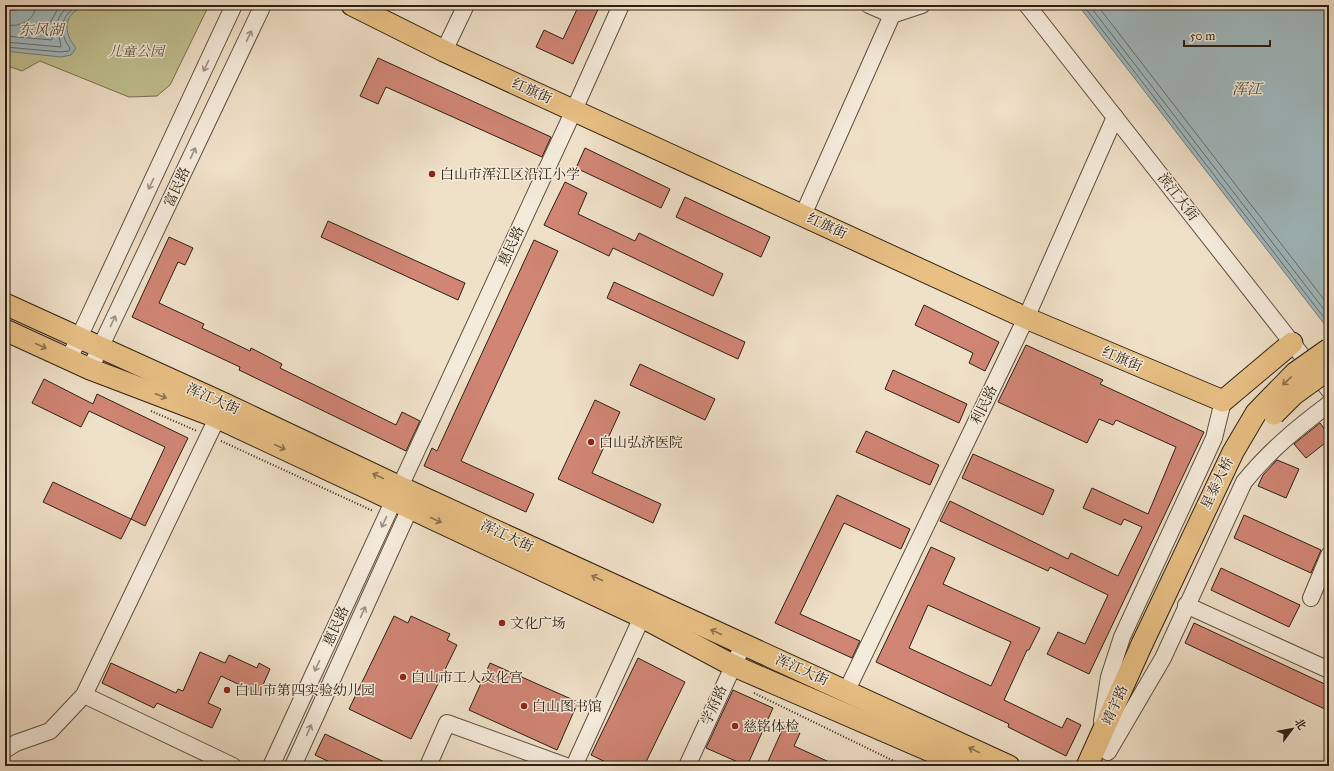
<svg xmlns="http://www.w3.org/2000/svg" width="1334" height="771" viewBox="0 0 1334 771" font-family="'IM FELL Great Primer','Noto Serif SC',serif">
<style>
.green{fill:#c0c091;stroke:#777051}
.water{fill:#a0bac1;stroke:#727c7b}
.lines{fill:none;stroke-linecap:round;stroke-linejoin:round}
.shore{stroke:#676d69;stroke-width:1}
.building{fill:#d08575;stroke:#2e2011;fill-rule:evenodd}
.minor-casing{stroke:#5e503f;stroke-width:18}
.major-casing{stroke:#2e2011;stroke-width:23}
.path{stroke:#2e2011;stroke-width:2;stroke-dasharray:1 2;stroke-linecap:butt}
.minor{stroke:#f5ebdb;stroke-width:16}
.major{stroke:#e8c084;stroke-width:21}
.major-bridge-casing{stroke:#2e2011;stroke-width:23;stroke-linecap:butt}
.major-bridge{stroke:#e8c084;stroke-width:21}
.oneway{stroke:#9b9080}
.oneway2{stroke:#8b704a}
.poi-dot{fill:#8f2418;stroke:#f5ebdb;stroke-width:1.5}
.labels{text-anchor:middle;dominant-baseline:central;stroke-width:3;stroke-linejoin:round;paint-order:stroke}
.park-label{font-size:14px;font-style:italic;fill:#5a5037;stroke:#f5ebdb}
.street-label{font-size:14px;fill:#2e2011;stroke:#f5ebdb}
.poi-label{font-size:14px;fill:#2e2011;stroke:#f5ebdb;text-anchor:start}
.water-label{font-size:15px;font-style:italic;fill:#504e46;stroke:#f5ebdb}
</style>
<rect width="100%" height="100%" fill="#efe0c8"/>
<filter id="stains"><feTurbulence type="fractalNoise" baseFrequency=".005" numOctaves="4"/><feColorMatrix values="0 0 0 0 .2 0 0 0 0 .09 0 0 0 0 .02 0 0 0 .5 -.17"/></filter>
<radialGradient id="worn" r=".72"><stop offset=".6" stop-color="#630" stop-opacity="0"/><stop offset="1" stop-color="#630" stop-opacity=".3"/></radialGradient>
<path class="green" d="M5,5H209L170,85L157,96L129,97L40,61L22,71L5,65Z"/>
<g class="water">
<path d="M22,5H92C90,6 86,6 83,7C62,15 64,34 76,48L71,55L61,57L5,51V9L16,11Z"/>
<path d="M1078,5H1329V330Z"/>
</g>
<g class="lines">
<g class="shore">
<path d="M1083,5L1329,324"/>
<path d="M1089,5L1329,316"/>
<path d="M1097,5L1329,306"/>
<path d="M5,25C19,27 35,22 36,5"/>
<path d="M5,36L52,40L51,21L60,5"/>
<path d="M5,42L61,47L57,22L61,14L69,5"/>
<path d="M5,47L61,52L69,51L70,48C58,32 60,16 78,5"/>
</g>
</g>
<g class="building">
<path d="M579,5H600L573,64L536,47L544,30L563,39Z"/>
<path d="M378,58L551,137L542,157L386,87L378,104L360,96Z"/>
<path d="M585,148L670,189L661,208L576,168Z"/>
<path d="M565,182L587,193L578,214L635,241L639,233L723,274L713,296L613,248L609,256L544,225Z"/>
<path d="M685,197L770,237L761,257L676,217Z"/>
<path d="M328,221L465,283L458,300L321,237Z"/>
<path d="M169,237L193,248L185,265L178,262L159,303L204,324L202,328L250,351L251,348L282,364L280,368L396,425L402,412L420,421L406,451L239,370L240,367L132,317Z"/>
<path d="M534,240L558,251L461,461L534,494L526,512L424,466L432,448L437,451Z"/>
<path d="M614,282L745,342L738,359L607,298Z"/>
<path d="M924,305L999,342L985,371L969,363L973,353L915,325Z"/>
<path d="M1026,345L1103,380L1100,384L1204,432L1089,674L1047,654L1058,632L1085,644L1108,595L1050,567L1048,571L940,521L950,501L1068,559L1071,553L1118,576L1142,527L1124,519L1121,525L1083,508L1092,488L1148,514L1176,447L1116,420L1113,425L1099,419L1087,443L998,402Z"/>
<path d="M640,364L715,399L705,420L630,385Z"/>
<path d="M893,370L967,404L959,423L885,389Z"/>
<path d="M44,379L93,404L97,394L188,438L145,526L131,519L165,447L89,411L81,427L32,403Z"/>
<path d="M595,400L620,412L592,473L661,504L653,523L558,479Z"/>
<path d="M1320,423L1329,435V440L1306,458L1294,444Z"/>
<path d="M866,431L939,465L930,485L856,452Z"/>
<path d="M973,454L1054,490L1043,515L962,478Z"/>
<path d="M1277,460L1299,469L1286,498L1258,486L1263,475Z"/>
<path d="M53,482L131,519L121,539L43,502Z"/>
<path d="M837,495L910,529L901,549L844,523L800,614L860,641L852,658L775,623Z"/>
<path d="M1244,515L1321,550L1311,573L1234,538Z"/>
<path d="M931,547L955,558L943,584L1040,628L1029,650H1027L1004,700L1062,728L1067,718L1081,725L1066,756L1008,727L1009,724L876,662ZM928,605L1011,642L991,686L909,648Z"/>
<path d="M1221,568L1300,605L1289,627L1211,590Z"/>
<path d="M394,616L408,623L411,616L450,634L447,640L457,645L411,739L349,709Z"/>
<path d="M1194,623L1329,686V711L1185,643Z"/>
<path d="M200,652L225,663L229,655L257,668L259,663L270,669L259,694L221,676L208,703L221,709L212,728L157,703L154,708L102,683L111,663L176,693L178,689L183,691Z"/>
<path d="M638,658L685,682L644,766H614L591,755Z"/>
<path d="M490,663L578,702L557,750L469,710Z"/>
<path d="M733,690L773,708L747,766L706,748Z"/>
<path d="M784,726L800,733L794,746L838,766H798L787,761L784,766H766Z"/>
<path d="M325,734L393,766H338L315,755Z"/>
</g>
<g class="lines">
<g class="minor-casing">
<g id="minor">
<path d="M869,5L892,15"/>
<path d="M1027,5L1329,390"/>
<path d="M444,51L466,5"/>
<path d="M803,215L892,15L922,5"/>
<path d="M69,359L234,5"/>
<path d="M90,369L263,5"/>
<path d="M1311,598L1329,555"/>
<path d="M1186,605L1329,670"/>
<path d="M847,690L1026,318L1115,117"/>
<path d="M84,695L233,766"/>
<path d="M1102,721L1109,677L1122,637L1214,438L1223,401"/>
<path d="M5,750L16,743L50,731L84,695L222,408"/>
<path d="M1108,752L1163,658L1244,482C1269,451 1297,428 1329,404"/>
<path d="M271,766L574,110L621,5"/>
<path d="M293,766L410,508L406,499"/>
<path d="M428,766L447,723L566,766"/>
<path d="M574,766L642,617"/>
<path d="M687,766L743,645"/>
</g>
</g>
<g class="major-casing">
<g id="major">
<path d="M352,5L444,51L1026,318L1223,401L1292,343"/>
<path d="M5,304L225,404L400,487L1009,766"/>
<path d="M5,330L90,369L216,417L642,617L732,665L965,766"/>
<path d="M1087,766L1142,644"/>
</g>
</g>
<g class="path">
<path d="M151,411L197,431"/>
<path d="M221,441L373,511"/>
<path d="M754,693L904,766"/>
</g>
<use href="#minor" class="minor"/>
<use href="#major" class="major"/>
<g class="major-bridge-casing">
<g id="major-bridge">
<path d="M1274,414L1293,395L1329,369"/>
<path d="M1142,644L1233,452L1256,413L1295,373L1329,349"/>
</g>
</g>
<use href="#major-bridge" class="major-bridge"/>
</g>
<defs><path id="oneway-shaft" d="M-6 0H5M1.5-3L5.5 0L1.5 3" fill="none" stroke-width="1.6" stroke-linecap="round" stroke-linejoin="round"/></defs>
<g class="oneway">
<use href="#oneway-shaft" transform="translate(249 36) rotate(-65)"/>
<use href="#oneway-shaft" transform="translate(206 66) rotate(115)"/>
<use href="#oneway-shaft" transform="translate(193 153) rotate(-65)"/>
<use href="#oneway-shaft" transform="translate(151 184) rotate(115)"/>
<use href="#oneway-shaft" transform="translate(113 321) rotate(-65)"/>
<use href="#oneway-shaft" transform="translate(384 522) rotate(115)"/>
<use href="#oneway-shaft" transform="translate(363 612) rotate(-66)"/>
<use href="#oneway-shaft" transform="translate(317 666) rotate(115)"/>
<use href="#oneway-shaft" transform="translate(309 730) rotate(-66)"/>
</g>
<g class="oneway2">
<use href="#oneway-shaft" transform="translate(41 346) rotate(24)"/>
<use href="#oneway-shaft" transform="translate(1287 381) rotate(137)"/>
<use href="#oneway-shaft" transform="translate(161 396) rotate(21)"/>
<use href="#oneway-shaft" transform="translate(280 447) rotate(25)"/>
<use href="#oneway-shaft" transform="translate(378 476) rotate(-155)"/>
<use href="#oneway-shaft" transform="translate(436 520) rotate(25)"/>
<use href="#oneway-shaft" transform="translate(597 578) rotate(-155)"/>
<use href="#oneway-shaft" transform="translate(716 632) rotate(-155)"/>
<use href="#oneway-shaft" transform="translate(974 750) rotate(-155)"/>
</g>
<g class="poi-dot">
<circle cx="432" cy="174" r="4"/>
<circle cx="591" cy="442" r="4"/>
<circle cx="502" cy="623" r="4"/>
<circle cx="403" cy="677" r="4"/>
<circle cx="227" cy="690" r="4"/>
<circle cx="524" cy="706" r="4"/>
<circle cx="735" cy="726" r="4"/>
</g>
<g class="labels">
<g class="park-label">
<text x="136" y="51">儿童公园</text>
</g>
<g class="street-label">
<text transform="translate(532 91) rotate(24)">红旗街</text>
<text transform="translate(177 187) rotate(-65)">富民路</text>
<text transform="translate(1178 197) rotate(52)">滨江大街</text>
<text transform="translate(827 226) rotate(25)">红旗街</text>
<text transform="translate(511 246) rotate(-65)">惠民路</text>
<text transform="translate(1122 359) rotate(23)">红旗街</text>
<text transform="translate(213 399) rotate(24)">浑江大街</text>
<text transform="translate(984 405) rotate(-64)">利民路</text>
<text transform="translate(1217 483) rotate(-64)">星泰大桥</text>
<text transform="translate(507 536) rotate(25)">浑江大街</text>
<text transform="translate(336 626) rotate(-65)">惠民路</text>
<text transform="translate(802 670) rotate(24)">浑江大街</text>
<text transform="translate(714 705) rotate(-66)">学府路</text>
<text transform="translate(1115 705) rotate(-66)">靖宇路</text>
</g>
<g class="poi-label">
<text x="440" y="174">白山市浑江区沿江小学</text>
<text x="599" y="442">白山弘济医院</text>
<text x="510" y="623">文化广场</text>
<text x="411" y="677">白山市工人文化宫</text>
<text x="235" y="690">白山市第四实验幼儿园</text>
<text x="532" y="706">白山图书馆</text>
<text x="743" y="726">慈铭体检</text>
</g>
<g class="water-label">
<text x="41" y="30">东风湖</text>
<text x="1247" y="89">浑江</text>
</g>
</g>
<rect width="1334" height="771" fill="none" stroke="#efe0c8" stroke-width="20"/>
<rect x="6" y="6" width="1322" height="759" fill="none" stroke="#2e2011" stroke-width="2"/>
<rect x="10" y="10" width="1314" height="751" fill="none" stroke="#2e2011"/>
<g transform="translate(1292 729) rotate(58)" stroke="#f5ebdb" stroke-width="3" paint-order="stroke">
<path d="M0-3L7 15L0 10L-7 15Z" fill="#2e2011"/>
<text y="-6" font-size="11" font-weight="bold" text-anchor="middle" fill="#2e2011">北</text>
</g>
<path d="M1184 40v6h86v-6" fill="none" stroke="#2e2011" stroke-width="2"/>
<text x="1190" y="40" font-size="12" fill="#2e2011" stroke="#f5ebdb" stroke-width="3" paint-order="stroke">50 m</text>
<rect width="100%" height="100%" filter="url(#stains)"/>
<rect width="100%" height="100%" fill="url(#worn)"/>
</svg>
